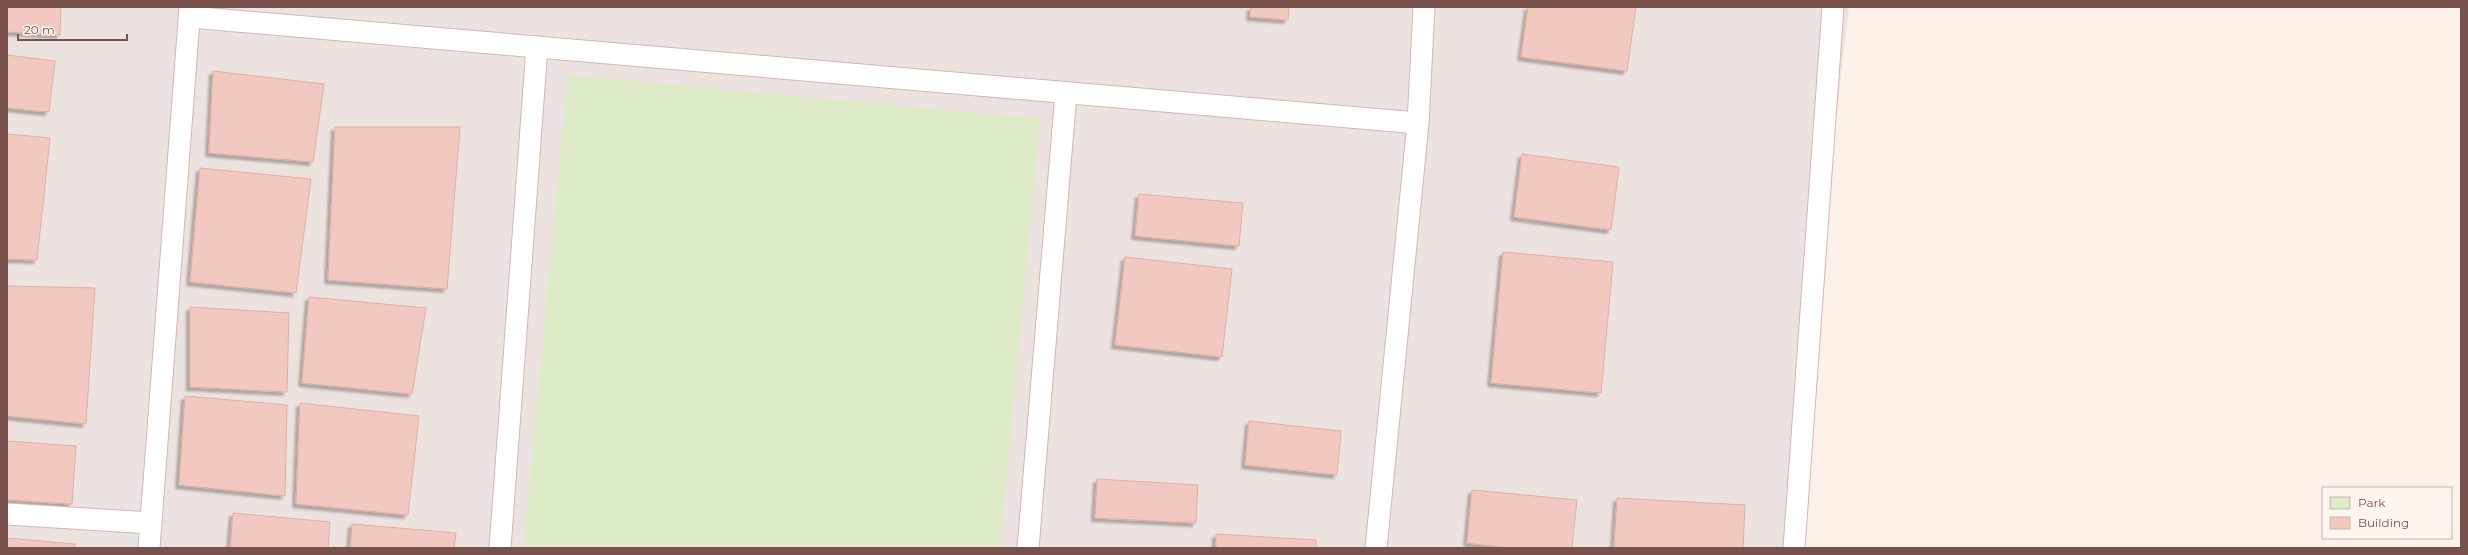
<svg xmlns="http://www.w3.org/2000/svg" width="2468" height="555" viewBox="0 0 2468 555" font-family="Montserrat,sans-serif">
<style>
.industrial{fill:#ece2df}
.green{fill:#deebc7}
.building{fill:#f2c9c1;stroke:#e5aba1;filter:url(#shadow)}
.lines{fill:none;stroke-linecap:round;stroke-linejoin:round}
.service-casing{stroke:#d2b8b1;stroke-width:23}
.service{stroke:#fff;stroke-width:21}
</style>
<defs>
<filter id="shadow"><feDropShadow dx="-3.5" dy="3.5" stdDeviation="1" flood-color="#0004"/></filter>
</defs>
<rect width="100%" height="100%" fill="#fdf1ea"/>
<path class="industrial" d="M7,7H1849L1785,548H7Z"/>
<path class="green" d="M568,75L1040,119L1000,548H524Z"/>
<g class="building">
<path d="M7,7H61L60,35L7,32Z"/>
<path d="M1251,7H1289L1288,20L1250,17Z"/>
<path d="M1528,7H1636L1627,71L1521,57Z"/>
<path d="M7,55L55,61L49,112L7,108Z"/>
<path d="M213,71L324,84L313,162L209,153Z"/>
<path d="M335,127H460L447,289L328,280Z"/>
<path d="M7,134L50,138L37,260L7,259Z"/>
<path d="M1522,154L1619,167L1611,230L1514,217Z"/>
<path d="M200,168L311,179L296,293L190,282Z"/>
<path d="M1139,194L1243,203L1239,246L1135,236Z"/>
<path d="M1503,252L1613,262L1601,393L1491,383Z"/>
<path d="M1125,257L1232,269L1222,357L1115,345Z"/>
<path d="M7,286L95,288L86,424L7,416Z"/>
<path d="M309,297L426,308L412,394L302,383Z"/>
<path d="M190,307L289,313L287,392L190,387Z"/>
<path d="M185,396L287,405L285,496L179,485Z"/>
<path d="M300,403L419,416L408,515L296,504Z"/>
<path d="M1249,421L1341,431L1337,475L1245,465Z"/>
<path d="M7,441L76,446L72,504L7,500Z"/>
<path d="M1097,479L1198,485L1196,523L1095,518Z"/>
<path d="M1472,490L1577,500L1572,548H1510L1467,543Z"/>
<path d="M1617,498L1745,505L1743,548H1614Z"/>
<path d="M233,513L330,522L328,548H230Z"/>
<path d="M352,524L456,533L454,548H350Z"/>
<path d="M1216,534L1316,540V548H1216Z"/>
<path d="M7,538L75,544L74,548H7Z"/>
</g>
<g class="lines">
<g class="service-casing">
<g id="service">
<path d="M190,17L1418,123"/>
<path d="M7,514L151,523"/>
<path d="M149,548L190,7"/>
<path d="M500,548L537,47"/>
<path d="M1028,548L1066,93"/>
<path d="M1376,548L1418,123L1424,7"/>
<path d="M1794,548L1833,7"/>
</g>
</g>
<use href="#service" class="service"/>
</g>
<rect width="2468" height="555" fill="none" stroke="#78514c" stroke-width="16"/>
<rect x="2322" y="487" width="130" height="52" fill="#fff6f0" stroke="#c9b4ae"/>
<rect x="2330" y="497" width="20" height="12" fill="#deebc7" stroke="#c9b4ae"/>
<text x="2358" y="507" font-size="12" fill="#78514c">Park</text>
<rect x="2330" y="517" width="20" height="12" fill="#f2c9c1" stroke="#c9b4ae"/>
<text x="2358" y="527" font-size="12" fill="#78514c">Building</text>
<path d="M18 34v6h109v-6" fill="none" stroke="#78514c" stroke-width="2"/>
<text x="24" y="34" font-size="12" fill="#78514c" stroke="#fff6f0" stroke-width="3" paint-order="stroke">20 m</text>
</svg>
